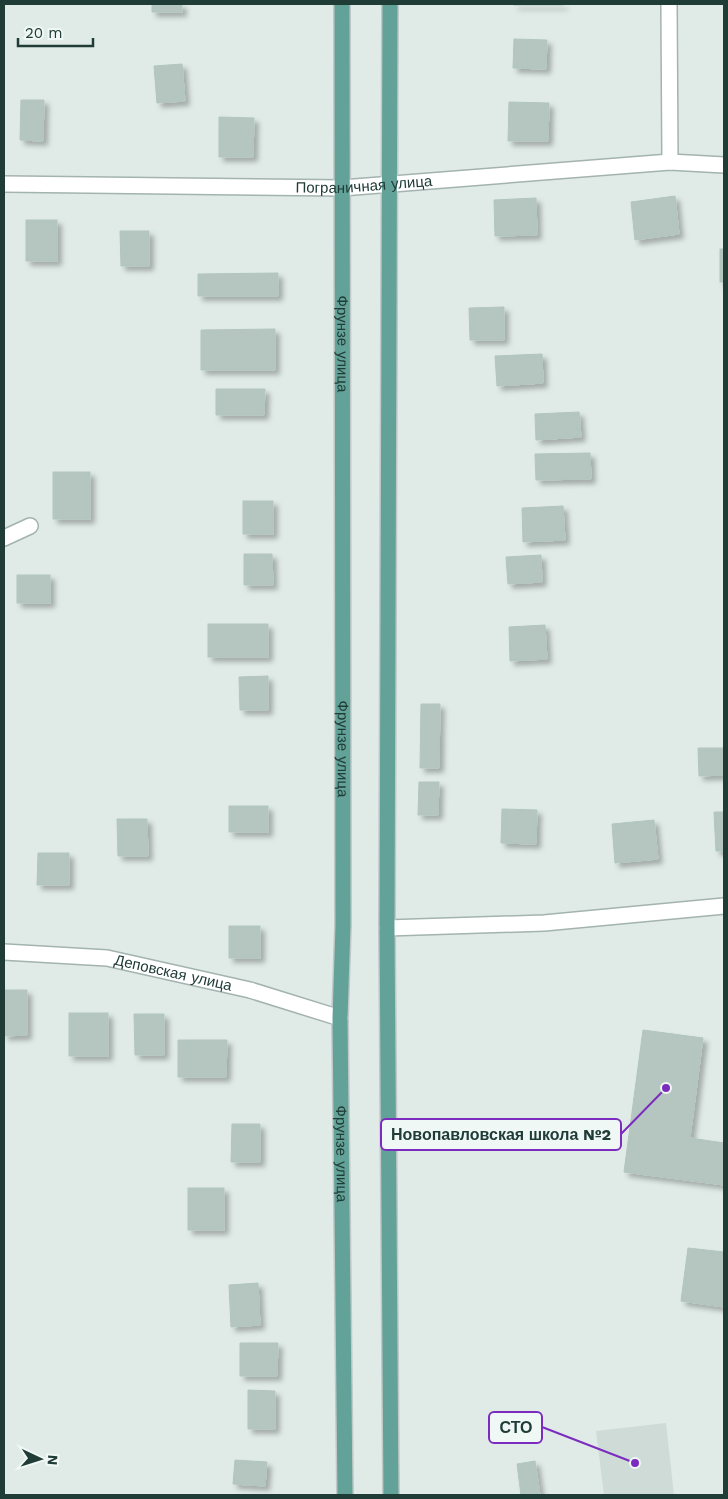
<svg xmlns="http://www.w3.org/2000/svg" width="728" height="1499" viewBox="0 0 728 1499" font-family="'Work Sans',sans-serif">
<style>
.built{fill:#cedbd6}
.building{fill:#b5c6c1;stroke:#b2c5bf;filter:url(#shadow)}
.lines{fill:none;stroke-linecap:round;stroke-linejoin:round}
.minor-casing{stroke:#a3b3af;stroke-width:18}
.major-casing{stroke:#c1c8c7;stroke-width:18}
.minor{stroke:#fff;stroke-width:15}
.major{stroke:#63a298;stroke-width:15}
.labels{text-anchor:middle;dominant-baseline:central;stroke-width:4;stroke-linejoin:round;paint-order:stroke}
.street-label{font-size:15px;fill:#203c37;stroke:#f0f8f5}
.leader{fill:none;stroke:#7b2cbf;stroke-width:2}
.callout-dot{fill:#7b2cbf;stroke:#f0f8f5;stroke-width:2}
.callout{fill:#f0f8f5;stroke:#7b2cbf;stroke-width:2}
.callout-label{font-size:16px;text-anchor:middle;font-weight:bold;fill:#203c37}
</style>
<defs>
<filter id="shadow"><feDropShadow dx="4.5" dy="4.5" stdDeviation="2.5" flood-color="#0004"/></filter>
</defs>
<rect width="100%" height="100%" fill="#e0ebe7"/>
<path class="built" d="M666,1423L674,1495H604L596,1431Z"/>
<g class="building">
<rect x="152" y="4" width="30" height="8"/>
<rect x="514" y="4" width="49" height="1"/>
<path d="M514,39L547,40L546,69L513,68Z"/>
<path d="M182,64L185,101L157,103L154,66Z"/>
<path d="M21,100H44L43,141L20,140Z"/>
<path d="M509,102L549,103L548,141H508Z"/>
<path d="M219,117L254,118L253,157H219Z"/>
<path d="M675,196L679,234L635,240L631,202Z"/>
<path d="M536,198L537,235L495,236L494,200Z"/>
<rect x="26" y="220" width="31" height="41"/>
<path d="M120,231H149V266H121Z"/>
<rect x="720" y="249" width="4" height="33"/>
<path d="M278,273V296H198V274Z"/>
<path d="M504,307V340H470L469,308Z"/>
<path d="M275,329V370H201V330Z"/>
<path d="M542,354L543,383L497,386L495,356Z"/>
<path d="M216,389H265L264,415H216Z"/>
<path d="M579,412L581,437L536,440L535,414Z"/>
<path d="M590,453L591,479L536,480L535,454Z"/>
<rect x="53" y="472" width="37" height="47"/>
<rect x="243" y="501" width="30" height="33"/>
<path d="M563,506L565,540L523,542L522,508Z"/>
<path d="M244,554H272L273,585H244Z"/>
<path d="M541,555L542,582L508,584L506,557Z"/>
<rect x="17" y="575" width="33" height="28"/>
<rect x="208" y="624" width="60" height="33"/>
<path d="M545,625L547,659L510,661L509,627Z"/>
<path d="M268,676V710H240L239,677Z"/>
<path d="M421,704H440L439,768H420Z"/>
<path d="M698,748H724V775L699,776Z"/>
<path d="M419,782H439L438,815H418Z"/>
<rect x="229" y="806" width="39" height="26"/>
<path d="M502,809L537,810L536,844L501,843Z"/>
<path d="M714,812H724V851H716Z"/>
<path d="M117,819H147L148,856H118Z"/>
<path d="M654,820L658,859L615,863L612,824Z"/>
<path d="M38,853H69V885H37Z"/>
<rect x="229" y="926" width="31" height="32"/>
<path d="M4,990H27V1035L4,1036Z"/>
<rect x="69" y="1013" width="39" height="43"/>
<path d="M134,1014H164V1055H135Z"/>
<path d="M643,1030L703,1038L690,1138L724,1143V1185L624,1172Z"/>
<path d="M178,1040H227L226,1077H178Z"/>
<path d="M232,1124H260V1162H231Z"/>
<rect x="188" y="1188" width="36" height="42"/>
<path d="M688,1248L724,1252V1307L681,1301Z"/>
<path d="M258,1283L260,1325L231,1327L229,1285Z"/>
<path d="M240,1343H278L277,1376H240Z"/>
<path d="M248,1390L275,1391V1429H248Z"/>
<path d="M235,1460L267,1462L265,1486L233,1484Z"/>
<path d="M535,1461L540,1495H521L517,1464Z"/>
</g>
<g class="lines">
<g class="minor-casing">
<g id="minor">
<path d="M669,4L670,162"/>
<path id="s1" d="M4,184L342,188L670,162L724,165"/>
<path d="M4,538L30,526"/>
<path d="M387,928L544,923L724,906"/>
<path id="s2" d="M4,952L107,958L250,990L340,1018"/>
</g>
</g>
<g class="major-casing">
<g id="major">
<path id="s3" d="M342,4L343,925L340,1018L345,1495"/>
<path d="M390,4L387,928L391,1495"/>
</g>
</g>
<use href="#minor" class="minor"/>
<use href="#major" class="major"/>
</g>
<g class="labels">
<g class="street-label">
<text stroke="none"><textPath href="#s1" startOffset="360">Пограничная улица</textPath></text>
<text stroke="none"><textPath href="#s3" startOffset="340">Фрунзе улица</textPath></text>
<text stroke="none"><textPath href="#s3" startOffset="745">Фрунзе улица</textPath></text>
<text stroke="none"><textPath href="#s2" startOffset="171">Деповская улица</textPath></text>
<text stroke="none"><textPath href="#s3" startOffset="1150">Фрунзе улица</textPath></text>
</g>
</g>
<path class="leader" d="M666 1088L621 1134M635 1463L542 1427"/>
<g class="callout-dot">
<circle cx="666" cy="1088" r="5"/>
<circle cx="635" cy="1463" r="5"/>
</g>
<g class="callout">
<rect x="381" y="1119" width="240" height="31" rx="5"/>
<rect x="489" y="1412" width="53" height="31" rx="5"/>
</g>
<g class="callout-label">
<text x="501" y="1140">Новопавловская школа №2</text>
<text x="516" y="1433">СТО</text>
</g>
<rect width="728" height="1499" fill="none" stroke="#203c37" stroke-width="10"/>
<g transform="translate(40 1459) rotate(94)" stroke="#f0f8f5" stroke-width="4" paint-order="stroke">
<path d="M0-4L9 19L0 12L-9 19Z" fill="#203c37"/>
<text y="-8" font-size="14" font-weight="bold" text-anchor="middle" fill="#203c37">N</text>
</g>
<path d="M18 38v8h75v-8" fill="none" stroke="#203c37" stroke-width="2.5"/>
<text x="25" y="38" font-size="15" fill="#203c37" stroke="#f0f8f5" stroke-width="4" paint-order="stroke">20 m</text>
</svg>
